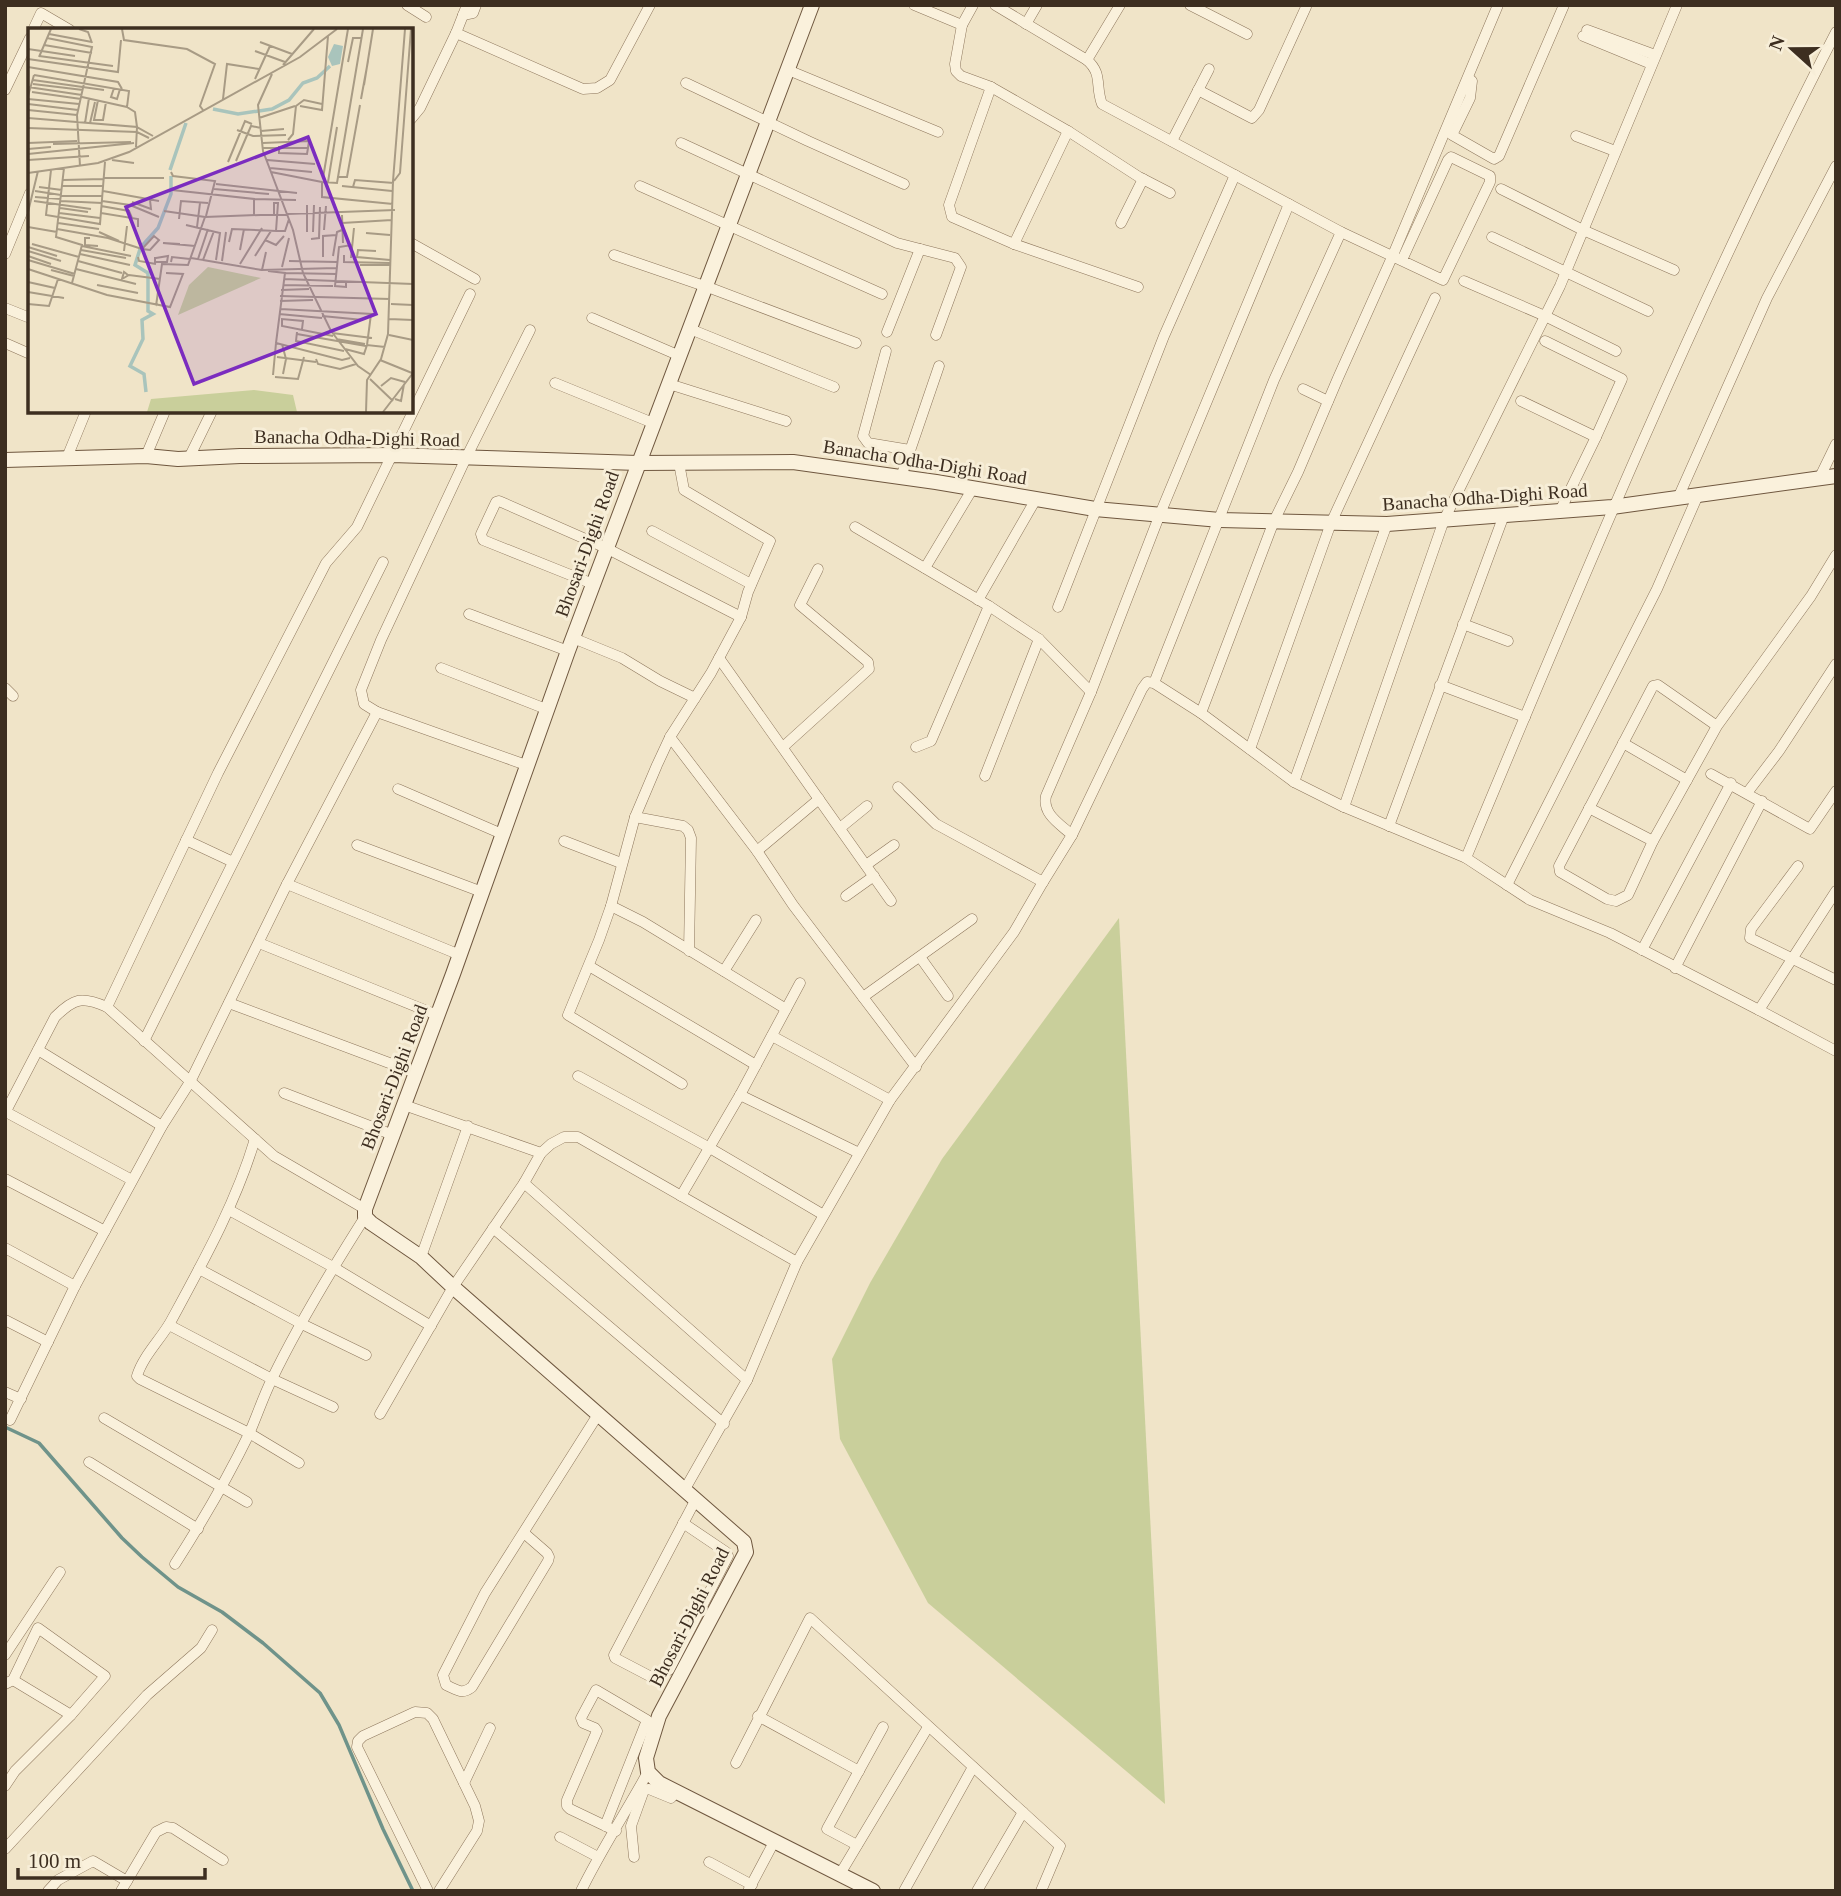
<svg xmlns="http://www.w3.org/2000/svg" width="1841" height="1896" viewBox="0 0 1841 1896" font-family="'Times New Roman',serif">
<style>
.green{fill:#c9cf9b}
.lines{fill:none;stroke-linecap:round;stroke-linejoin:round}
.stream{stroke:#6f938a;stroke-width:3.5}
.street-casing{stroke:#8d765c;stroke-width:11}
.secondary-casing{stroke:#6f573f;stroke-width:16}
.street{stroke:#faf1dc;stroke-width:10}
.secondary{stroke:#faf1dc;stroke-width:14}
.labels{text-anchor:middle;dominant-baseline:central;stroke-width:6;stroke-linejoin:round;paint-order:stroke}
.street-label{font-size:19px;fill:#3d2e20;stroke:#f7eed8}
.inset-river{fill:none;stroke:#a9c4bc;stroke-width:3.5}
.inset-road{fill:none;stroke:#a89b85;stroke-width:2}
.view{fill:#7b2cbf;fill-opacity:0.15;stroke:#7b2cbf;stroke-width:3.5}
.inset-edge{fill:none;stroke:#3d2e20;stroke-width:3.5}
</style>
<rect width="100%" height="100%" fill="#f0e4c8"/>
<path class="green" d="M1119,918L1165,1804L928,1603L840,1439L832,1359L870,1283L942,1159Z"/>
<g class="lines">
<path class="stream" d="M5,1427L39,1443L122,1538L142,1557L178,1587L222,1612L263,1643L320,1693L339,1725L383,1829L413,1891"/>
<g class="street-casing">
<g id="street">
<path d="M407,5L426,17"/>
<path d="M467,5L456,33L583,89L597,88L610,80L650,5"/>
<path d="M914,5L962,25L973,5"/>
<path d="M995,5L1087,60"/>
<path d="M1120,5L1087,60C1103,74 1095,86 1102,104L1341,232L1443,280L1490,182V176L1451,157L1448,160L1402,260"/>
<path d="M1190,5L1247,34"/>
<path d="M463,15L473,13L476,5"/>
<path d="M1026,24L1037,5"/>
<path d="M962,25L955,64L956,71L961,76L991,87L1068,131L1139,177L1170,193"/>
<path d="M33,30L41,13L70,30"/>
<path d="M1587,30L1655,55"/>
<path d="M1583,36L1651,64"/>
<path d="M788,70L938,132"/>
<path d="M1468,78L1472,81L1470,98L1452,135L1494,159L1499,156L1564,5"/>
<path d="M686,83L808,141L904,184"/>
<path d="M991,87L949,205L952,217L1014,244L1138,287"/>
<path d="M5,90L30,38"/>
<path d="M1198,90L1252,118L1259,110L1306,7L1305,5"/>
<path d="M411,119L420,108L456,33"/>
<path d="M1576,136L1615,151"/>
<path d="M1172,141L1209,69"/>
<path d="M681,143L897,243L955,258L961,267L936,335"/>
<path d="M640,186L882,294"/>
<path d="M1501,189L1583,230L1674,270"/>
<path d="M1121,223L1143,179"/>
<path d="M1492,237L1648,311"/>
<path d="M411,243L475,279"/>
<path d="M1014,244L1068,131"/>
<path d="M5,254L30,193"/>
<path d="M614,255L713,289L856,343"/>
<path d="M1464,281L1545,316L1616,351"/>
<path d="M5,308L30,318"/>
<path d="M592,318L680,356"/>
<path d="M690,329L834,387"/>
<path d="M887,332L920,249"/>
<path d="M1545,341L1622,379L1596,437"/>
<path d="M5,343L30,354"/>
<path d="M886,351L863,436L868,443L910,450"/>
<path d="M555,383L653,423"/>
<path d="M669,384L786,421"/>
<path d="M1303,389L1328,401"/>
<path d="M1521,401L1596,437L1560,511"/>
<path d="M146,456L165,411"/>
<path d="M189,458L212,411"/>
<path d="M66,460L86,411"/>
<path d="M679,463L684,490L770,541L748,592L741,617"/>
<path d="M901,477L939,366"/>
<path d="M1819,479L1836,444"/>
<path d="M1678,498L1767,298L1836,166"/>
<path d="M855,527L989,606L1039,639L1091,692"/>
<path d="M652,531L751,584"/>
<path d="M925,568L973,488"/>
<path d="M593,584L483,540L481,534L496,502L499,501L606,548L741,617L711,673L670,737L657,765L635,817L611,906L599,940L568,1015L682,1084"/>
<path d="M978,600L1036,499"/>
<path d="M1058,607L1164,336L1235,175"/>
<path d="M469,614L568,651"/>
<path d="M1463,624L1508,641"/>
<path d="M573,638L622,658L660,681L695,698"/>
<path d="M719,658L891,901"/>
<path d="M441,668L546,709"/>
<path d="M1154,683L1274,380L1341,232"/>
<path d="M1440,685L1525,717"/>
<path d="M5,688L13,696"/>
<path d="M377,712L364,704L361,690L381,640L466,458L530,330"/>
<path d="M1201,713L1274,521L1298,472L1338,378L1393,255L1498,5"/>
<path d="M1717,726L1658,685L1653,686L1559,866L1560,872L1607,899L1616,901L1628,895L1653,841L1717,726L1811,596L1836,555"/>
<path d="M670,737L757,851L793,905L916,1067"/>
<path d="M1623,743L1687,780"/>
<path d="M783,747L869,669L868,662L800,605L818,569"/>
<path d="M916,747L931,741L989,606"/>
<path d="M1250,749L1331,523L1435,298"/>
<path d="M1711,774L1810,829L1836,791"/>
<path d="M985,776L1039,639"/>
<path d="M1294,782L1387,524"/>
<path d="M898,787L936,824L1043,882L1072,835C1060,824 1042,814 1046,796L1091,692L1160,514L1289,204"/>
<path d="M398,789L502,834"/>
<path d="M1747,793L1779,751L1836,664"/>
<path d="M1344,807L1444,520L1560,286L1677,5"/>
<path d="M1589,808L1653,841"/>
<path d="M635,817L683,826L688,830L691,838L689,951"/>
<path d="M1389,826L1504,515"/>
<path d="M840,828L867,806"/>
<path d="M1072,835L1142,689L1147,682L1154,683L1201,713L1294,782L1344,807L1466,858L1530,900L1610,933L1759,1010L1836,891"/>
<path d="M186,840L233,862"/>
<path d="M564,841L621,863"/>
<path d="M357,845L482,892"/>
<path d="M757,851L819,799"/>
<path d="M1466,858C1582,579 1698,301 1836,32"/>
<path d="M866,865L894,845"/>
<path d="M1798,866L1751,929L1750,938L1836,980"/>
<path d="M287,884L460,955"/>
<path d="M1507,885L1657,589L1698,495"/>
<path d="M846,896L874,876"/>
<path d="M611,906L643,922L786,1009"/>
<path d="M259,943L437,1015"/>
<path d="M1642,950L1731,783"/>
<path d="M920,957L948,996"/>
<path d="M589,966L756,1065"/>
<path d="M1675,968L1762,801"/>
<path d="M724,971L756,920"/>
<path d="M863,997L972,919"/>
<path d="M229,1003L416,1073"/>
<path d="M107,1007L218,773L326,563L357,527L470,294"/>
<path d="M1759,1010L1836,1051"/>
<path d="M772,1036L890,1100"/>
<path d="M144,1041L383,562"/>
<path d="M38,1050L162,1126"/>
<path d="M578,1076L708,1147L822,1214"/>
<path d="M284,1093L393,1135"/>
<path d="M740,1095L859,1153"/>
<path d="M404,1105L541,1153"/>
<path d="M6,1112L132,1180"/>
<path d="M5,1113L55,1017C74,998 82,996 107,1007L274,1156L365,1209"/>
<path d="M255,1139C236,1203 203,1262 171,1321C161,1339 143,1356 137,1376L140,1379L249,1433L299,1463"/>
<path d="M5,1179L105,1231"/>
<path d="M524,1183L747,1380L685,1489"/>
<path d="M681,1196L740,1095L800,983"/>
<path d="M229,1210L333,1267L431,1326"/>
<path d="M493,1228L724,1424"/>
<path d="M5,1248L75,1286"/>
<path d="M421,1257L468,1126"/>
<path d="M199,1269L302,1324L366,1355"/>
<path d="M5,1320L48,1342"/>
<path d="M169,1325L272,1379L333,1407"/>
<path d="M747,1380L797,1262L890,1100L1014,932L1043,882"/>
<path d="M5,1392L21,1399"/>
<path d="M380,1414L453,1287L524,1183L541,1153L551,1144L564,1137H578L797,1262"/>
<path d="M104,1418L247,1502"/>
<path d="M10,1420L75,1286L162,1126L190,1082L287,884L377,712L526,765"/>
<path d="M89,1462L198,1529"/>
<path d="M524,1533L547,1553L549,1557L548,1561L472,1687C462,1695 457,1690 446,1685L443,1675L485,1593L599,1413"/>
<path d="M175,1564C202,1522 227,1479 249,1434C257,1416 263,1397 272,1379C299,1323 332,1269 365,1217"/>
<path d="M5,1655L60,1572"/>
<path d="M669,1670L728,1556L726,1552L683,1523"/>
<path d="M13,1680L71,1715"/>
<path d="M659,1681L615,1658L614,1655L696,1499"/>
<path d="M5,1684L13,1680L38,1628L105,1676L71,1715L15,1771L5,1786"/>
<path d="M758,1716L859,1771"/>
<path d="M736,1763L810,1618L1060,1846L1041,1891"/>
<path d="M464,1783L490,1728"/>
<path d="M605,1826L647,1720L596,1690L581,1718L583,1723L595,1728L597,1731L567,1800V1806L570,1809L616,1831"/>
<path d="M560,1837L598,1857"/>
<path d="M857,1845L827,1829L883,1727"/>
<path d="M5,1849L147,1695L201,1648L212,1630"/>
<path d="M634,1857L631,1826L644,1790L649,1789L671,1798L676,1792"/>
<path d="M709,1862L752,1885"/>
<path d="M840,1874L928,1727"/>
<path d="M48,1891L58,1880L93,1861L127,1881"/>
<path d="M121,1891L156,1832L166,1827L173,1828L223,1860"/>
<path d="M428,1891L357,1747L358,1741L363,1736L415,1712L427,1713L433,1719L475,1806L479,1821L477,1831L439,1891"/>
<path d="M581,1891C601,1850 626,1812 648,1772"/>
<path d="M748,1891L774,1842"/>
<path d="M904,1891L973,1767"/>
<path d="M977,1891L1023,1812"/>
</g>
</g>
<g class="secondary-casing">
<g id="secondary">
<path d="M812,5L568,651L453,974L365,1209V1217L371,1223L421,1257L453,1287L744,1542L746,1552L659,1716L646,1758L648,1772L659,1783L873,1891"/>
<path d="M5,460L146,456L178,459L240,456L392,455L638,463L793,462L936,482L1095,509L1220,520L1387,524L1612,507L1836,476"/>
</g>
</g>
<use href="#street" class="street"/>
<use href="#secondary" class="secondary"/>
</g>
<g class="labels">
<g class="street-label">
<text transform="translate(357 438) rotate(1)">Banacha Odha-Dighi Road</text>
<text transform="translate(925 462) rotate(9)">Banacha Odha-Dighi Road</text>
<text transform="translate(1485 497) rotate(-4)">Banacha Odha-Dighi Road</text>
<text transform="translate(587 544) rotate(-70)">Bhosari-Dighi Road</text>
<text transform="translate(394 1077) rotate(-69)">Bhosari-Dighi Road</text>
<text transform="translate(689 1617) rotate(-63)">Bhosari-Dighi Road</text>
</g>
</g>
<g transform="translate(28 28)">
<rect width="385" height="385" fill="#f0e4c8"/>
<path d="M180,239L233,250L150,287L161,257ZM226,362L265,367L269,384H119L123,371Z" fill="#c9cf9b"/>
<path d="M306,16L315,18L312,36L304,38L300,29Z" fill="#a9c4bc"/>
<path class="inset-river" d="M185,81L210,86L244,81L261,72L275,55L289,50L302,38M142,142L158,95M113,219L130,200L143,166V148M112,221L107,237L120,245V283L125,286L114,292L115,311L102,338L116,346L118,364"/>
<path class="inset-road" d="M51,1L60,4L64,15M94,1L96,12L159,21L187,36L172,78L175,82M21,6L64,14M19,10L64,19L49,87L52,138M232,14L264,26M16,17L64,25M0,21L47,28M227,23L257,34M11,28L85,38M11,29L23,1M0,31L90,44L93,12M320,34L325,10H333M255,37L286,1M0,39L90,54L94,61M244,46L230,77L235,123L265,202L275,245L303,303L330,338L343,347M6,47L101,63L99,79L107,84L109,99L125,108M227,51L242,18M5,52L76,62M5,56L55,62M336,57L345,1M0,59L54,67M86,60L83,69L89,71L92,61M4,64L53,71M0,68L6,47M54,69L99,79M0,71L51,76M195,71L199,36L231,41M333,71L340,33M70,72L66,92H75L78,74M0,76L50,82M332,77L319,149H310L335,1M272,78L294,82L300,8M0,82L49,87M0,90L109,99L108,119M231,90L267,78M57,95L61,70M62,95L67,74M0,100L109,104L121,110M209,102L225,108L258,107M233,103L256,101M260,112L265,106L268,78L276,72L294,76M0,115L49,113M235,115L281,113L280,120H235M25,116L103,114M251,118V125L279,126L280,120M0,121L23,119M0,126L106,115M0,132L61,128M84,132L106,135M239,132L287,136M208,133L223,98L233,100M200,134L217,93L224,96M36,140L28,209L54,217L44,255M242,140L284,144M23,142L18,187L72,196L77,134M143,144L145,148L187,153L178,188M243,144L294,154M0,145L70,135L101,124L272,29L309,1M310,149L309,155L294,154V169L365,176M76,150H136M295,150L320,1M35,152L75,151M366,153L372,145L383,1M300,154L309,99M188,156L269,165M34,158H75M314,158L364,163M11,159L34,162M325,159L327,152L366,155M186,161L241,166M144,162L226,171V188M7,163L33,167M75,163L131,173M33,168H74M7,169L33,171M226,171L268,172M6,173L63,181M32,173L74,175M74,173L102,177L131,189M104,174L123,181L122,172M279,177V204M73,178L101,183L104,190M32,180L60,184M136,183L177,189L367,182M0,184L10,143M31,185L72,190M73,185L110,191V199M314,187L315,215M151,191L153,173L180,175M30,195L71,201M314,195L364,192M158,197L192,205L188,232M0,199L29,204M169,199L172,175M29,201L80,210L114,221L122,222L131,212L126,208L114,221M296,202L298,178M248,203H257L261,191M71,204L91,213M285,204L286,177M338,205L362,207M62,210H57V217L70,218M283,211L291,210L292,179M237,212L248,217L256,208M201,214L204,201L248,203L250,175H246V187M4,216L51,229M152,216L135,215L167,218M54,218L103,228M0,219L29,228M53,222L98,230M212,222L216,201M0,223L33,233M96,223L99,198M348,223L330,222L329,229L362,232M238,224L234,242L308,240M52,226L102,237M316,227V234L362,235M0,228L23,236M227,228L243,203M305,228L309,204L314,202M110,229L111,233L128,236M295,229V208L309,207M163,230L175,232L186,203M323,230L326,200M170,231L180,201M0,232L47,246M175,232L234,242M50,233L94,245M194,233L198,204M261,233L309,234M143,234L144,229L162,231M127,235V230H128L140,228L139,234H127M212,236L234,200M332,237H362M254,239L261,210M0,241L79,267L142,279L155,246L138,245M48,241L108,256M23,242L46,248M240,243L257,245L248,315L314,332L322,330M257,245L308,246M100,247L96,244L94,251L101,247L132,251M256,251L385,256M0,254L27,260L30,251M318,254V259L307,258L311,219L324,217M69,257L110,265M255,257L305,258M253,262L281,261M0,264L36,270M252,268L362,271M252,273L285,272M0,276L21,278L27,260M363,276L385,277M128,278L134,236L160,237L177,189M252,281L345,286M251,286L294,290M294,288L335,292M361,291L385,292M274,301L275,293L254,291V298L305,308M269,304L268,313L316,323M304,305L344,310M269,306L338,318M361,307L385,312M308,311L337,316M254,316L258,331L255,346M339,317L343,286M317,321L336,326L339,317L357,319M249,329L288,334M288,331L290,336L312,341L328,336M352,332L384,345M245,347L248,315M247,349L270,351L276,329M342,351L365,373M353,358L363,350L377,354M367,371L373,373L376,356M338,384L339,352L353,331L360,306L365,153L377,1M355,384L385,345"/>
<path class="view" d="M280,109L348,286L166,356L98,179Z"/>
<rect width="385" height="385" class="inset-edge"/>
</g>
<rect width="1841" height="1896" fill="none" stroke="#3d2e20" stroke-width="14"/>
<g transform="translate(1792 49) rotate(291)" stroke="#f7eed8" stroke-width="5" paint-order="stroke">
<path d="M0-5L12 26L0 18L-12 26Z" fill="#3d2e20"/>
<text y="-10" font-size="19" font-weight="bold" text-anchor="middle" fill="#3d2e20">N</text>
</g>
<path d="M18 1868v10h187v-10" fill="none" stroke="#3d2e20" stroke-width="3.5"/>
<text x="28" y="1868" font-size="21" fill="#3d2e20" stroke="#f7eed8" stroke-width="5" paint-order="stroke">100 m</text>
</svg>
